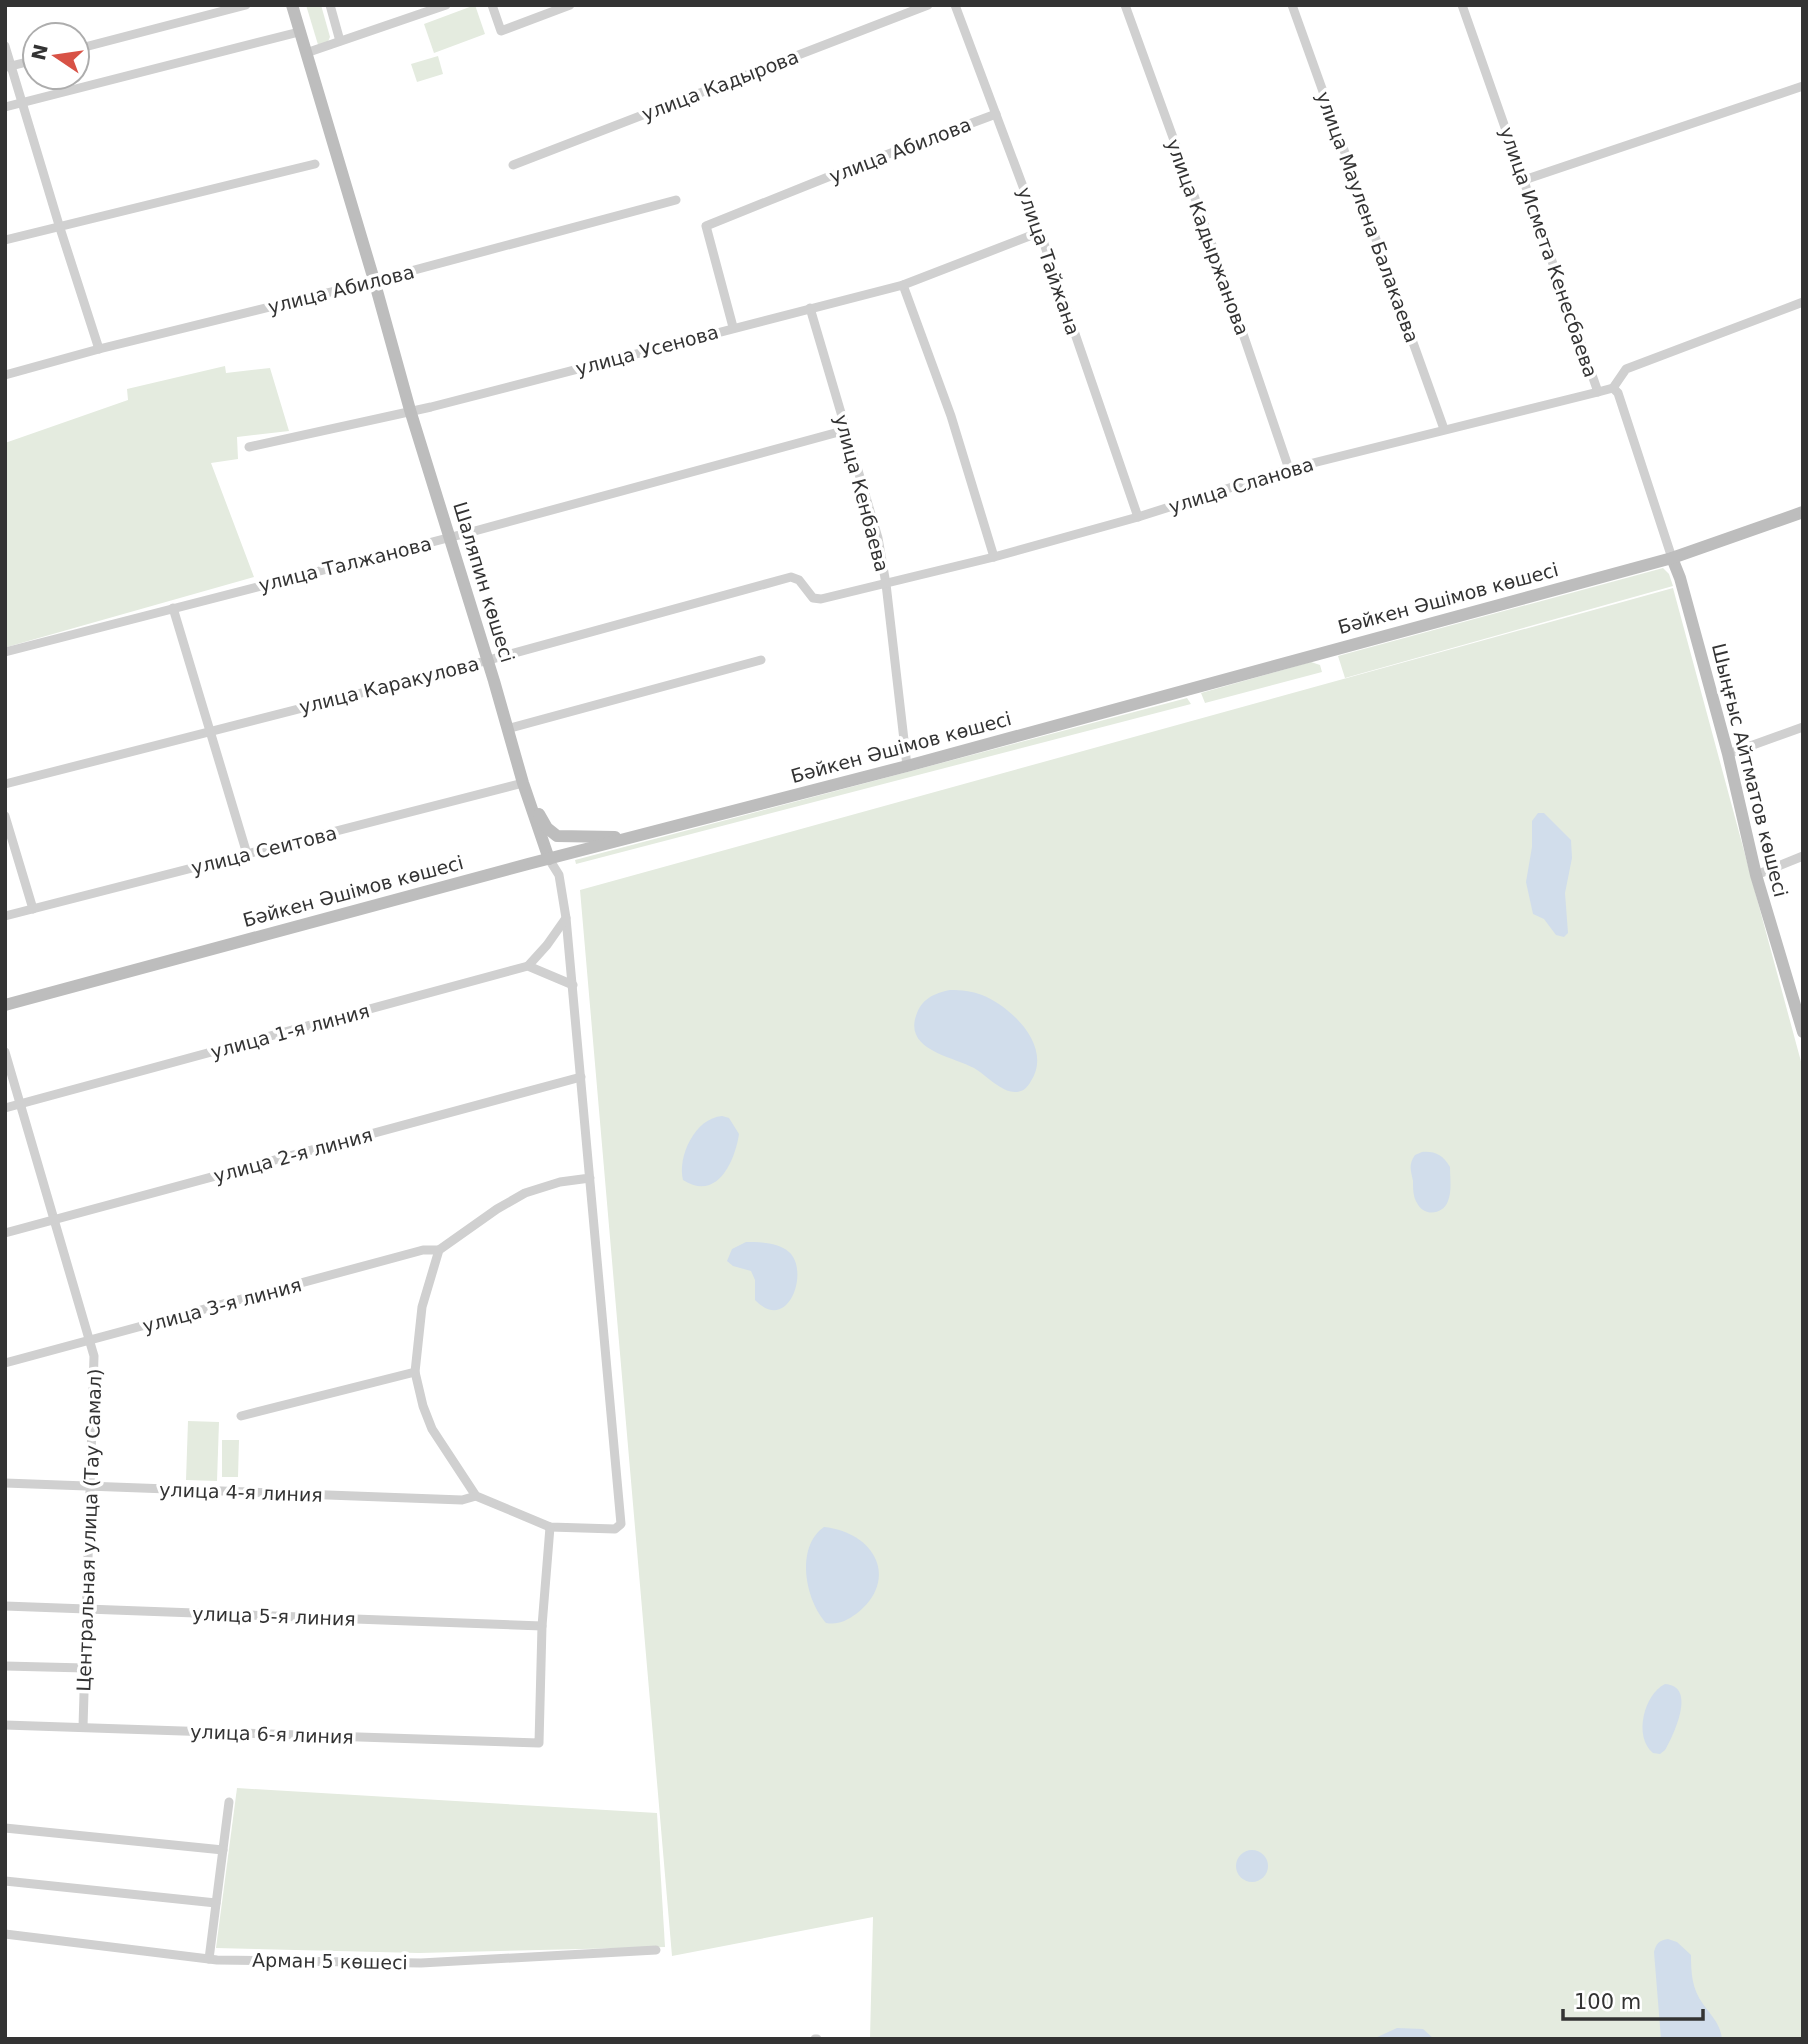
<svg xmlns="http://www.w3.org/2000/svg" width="1808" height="2044" viewBox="0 0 1808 2044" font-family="'DejaVu Sans',sans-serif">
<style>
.green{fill:#e4ebdf}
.water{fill:#d1ddeb}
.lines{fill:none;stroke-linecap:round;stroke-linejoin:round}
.minor{stroke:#d0d0d0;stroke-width:9}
.secondary{stroke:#bdbdbd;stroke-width:12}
.labels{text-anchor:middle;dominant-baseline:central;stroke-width:7;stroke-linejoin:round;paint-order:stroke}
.street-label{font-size:19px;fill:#333;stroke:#fff}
</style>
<rect width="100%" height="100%" fill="#fff"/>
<g class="green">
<path d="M306,5H321L330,37L326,46L319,48Z"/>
<path d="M475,5L485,34L434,53L424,24Z"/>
<path d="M438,56L443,74L417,82L411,64Z"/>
<path d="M225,366L226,373L270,368L289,431L237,437L238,459L211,463L254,577L7,647L5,443L128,400L127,389Z"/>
<path d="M1663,568L1669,574L1673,586L1345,678L1338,656Z"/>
<path d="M1673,588L1803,1069V2039H870L873,1917L672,1956L580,890Z"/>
<path d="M1311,662L1320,665L1322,672L1205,703L1201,693Z"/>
<path d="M1187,698L1191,704L576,864L575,860Z"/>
<path d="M188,1421L219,1422L217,1481L186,1480Z"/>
<path d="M222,1440H239L238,1477H222Z"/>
<path d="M237,1788L657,1813L665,1947L419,1953L216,1948Z"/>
</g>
<g class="water">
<path d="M1538,813H1544L1571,840L1572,858L1565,893L1568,933L1564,937L1556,935L1544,919L1533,914L1526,882L1532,847V821Z"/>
<path d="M950,990C961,990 972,991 982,995C1012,1007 1053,1047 1031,1081C1027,1088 1023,1092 1015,1092C1001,1092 986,1075 974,1068C952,1056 902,1050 917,1013C923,998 935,993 950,990Z"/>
<path d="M722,1116L729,1118L739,1134C735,1161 717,1202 683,1180C677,1157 695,1118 722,1116Z"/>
<path d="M1422,1152C1435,1151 1443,1155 1450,1167C1450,1178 1452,1191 1448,1201C1443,1215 1424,1217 1417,1203C1413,1197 1413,1188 1413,1181C1411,1170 1408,1165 1415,1155Z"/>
<path d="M746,1242C759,1242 778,1242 789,1252C810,1270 789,1335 755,1300V1280L751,1271L733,1266L727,1261L732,1249Z"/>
<path d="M824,1527C874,1532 901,1579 856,1614C846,1621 838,1625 826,1623C805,1600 795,1547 824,1527Z"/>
<path d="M1665,1684C1697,1686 1674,1734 1665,1750L1660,1754L1653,1753C1633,1737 1644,1694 1665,1684Z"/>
<circle cx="1252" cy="1866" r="16"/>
<path d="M1668,1939L1677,1942L1691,1955C1691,1973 1692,1989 1703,2004C1712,2017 1720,2023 1722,2039H1661L1654,1952C1656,1943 1660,1940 1668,1939Z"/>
<path d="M1397,2028L1423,2029L1434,2039H1373Z"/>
</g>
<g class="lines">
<g class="minor">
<path d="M330,5L340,41"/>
<path d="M492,5L501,31L570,5"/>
<path d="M955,5L1040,232L1138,517"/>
<path d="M1125,5L1225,281L1289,469"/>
<path d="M1292,5L1444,429"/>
<path d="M1462,5L1598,392L1613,388L1618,393L1672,558"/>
<path d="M5,46L59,225L99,349"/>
<path d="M77,49L246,5"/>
<path d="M306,53L446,5"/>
<path d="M7,67L35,60"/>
<path d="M5,107L299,32"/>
<path d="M513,165L928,5"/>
<path d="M1524,180L1803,86"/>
<path d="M5,240L315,164"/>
<path d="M903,285L951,416L994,557"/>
<path d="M810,308L878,538L886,584L907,766"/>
<path d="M733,327L706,226L848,169L996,114"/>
<path d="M5,375L99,349L351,287L676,200"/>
<path d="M1613,388L1626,369L1803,302"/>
<path d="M249,447L431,407L903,285L1040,232"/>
<path d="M173,608L247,854"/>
<path d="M5,652L471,532L846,430"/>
<path d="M507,729L761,660"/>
<path d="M1728,754L1803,727"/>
<path d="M5,784L467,666L791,577L799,580L813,598L821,599L994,557L1138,517L1289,469L1598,392"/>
<path d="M5,816L33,909"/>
<path d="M549,859L559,875L566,918L621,1524L615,1529L550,1527L476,1496L432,1429L423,1406L415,1372L422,1307L439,1250L497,1209L525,1193L560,1182L590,1178"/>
<path d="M1756,875L1803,856"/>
<path d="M5,916L523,783"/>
<path d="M528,966L547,945L566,918"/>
<path d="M5,1052L94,1356L83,1727"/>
<path d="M5,1108L528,966L573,985"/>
<path d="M5,1233L581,1077"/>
<path d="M5,1363L423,1250H439"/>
<path d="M241,1416L415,1372"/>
<path d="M5,1483L462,1500L476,1496"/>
<path d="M5,1606L542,1626"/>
<path d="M5,1666L85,1668"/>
<path d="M5,1725L539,1743L542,1626L550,1527"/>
<path d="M5,1828L223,1850"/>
<path d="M5,1881L216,1903"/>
<path d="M5,1934L217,1960L421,1963L656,1950"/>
<path d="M209,1959L229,1802"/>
<path d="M815,2039H817"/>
</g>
<g class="secondary">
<path d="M292,5L374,280L410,410L494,681L523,783L549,859"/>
<path d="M1672,558L1680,578L1728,754L1756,875L1803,1032"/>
<path d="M539,814L547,828L557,836L615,837"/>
<path d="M5,1005L528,864L907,766L1672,558L1803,512"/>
</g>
</g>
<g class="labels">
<g class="street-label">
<text transform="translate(720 85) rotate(-21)">улица Кадырова</text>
<text transform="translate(900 150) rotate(-21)">улица Абилова</text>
<text transform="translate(1368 217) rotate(70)">улица Маулена Балакаева</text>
<text transform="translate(1208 237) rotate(70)">улица Кадыржанова</text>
<text transform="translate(1549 252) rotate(71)">улица Исмета Кенесбаева</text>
<text transform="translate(1049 261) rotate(71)">улица Тайжана</text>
<text transform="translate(341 289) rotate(-14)">улица Абилова</text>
<text transform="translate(647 350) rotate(-15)">улица Усенова</text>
<text transform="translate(1241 485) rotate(-17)">улица Сланова</text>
<text transform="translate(862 493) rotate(75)">улица Кенбаева</text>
<text transform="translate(345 564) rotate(-14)">улица Талжанова</text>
<text transform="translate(484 582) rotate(73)">Шаляпин көшесі</text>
<text transform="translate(1448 598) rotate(-15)">Бәйкен Әшімов көшесі</text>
<text transform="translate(389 685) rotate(-14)">улица Каракулова</text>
<text transform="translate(901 747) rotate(-15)">Бәйкен Әшімов көшесі</text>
<text transform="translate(1750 770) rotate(76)">Шыңғыс Айтматов көшесі</text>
<text transform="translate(264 850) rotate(-14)">улица Сеитова</text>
<text transform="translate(353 891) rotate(-15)">Бәйкен Әшімов көшесі</text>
<text transform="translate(290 1031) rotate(-15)">улица 1-я линия</text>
<text transform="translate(293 1155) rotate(-15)">улица 2-я линия</text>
<text transform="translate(222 1305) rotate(-15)">улица 3-я линия</text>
<text transform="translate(241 1492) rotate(2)">улица 4-я линия</text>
<text transform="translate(89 1530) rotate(-88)">Центральная улица (Тау Самал)</text>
<text transform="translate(274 1616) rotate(2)">улица 5-я линия</text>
<text transform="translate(272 1734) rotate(2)">улица 6-я линия</text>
<text transform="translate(330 1961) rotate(1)">Арман 5 көшесі</text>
</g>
</g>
<rect width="1808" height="2044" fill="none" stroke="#333333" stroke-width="14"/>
<g transform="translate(56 56) rotate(283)"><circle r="33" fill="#ffffff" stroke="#adadad" stroke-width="2"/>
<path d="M0-5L12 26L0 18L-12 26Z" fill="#d85246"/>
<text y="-10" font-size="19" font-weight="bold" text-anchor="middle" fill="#333333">N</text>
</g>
<path d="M1563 2009v10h140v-10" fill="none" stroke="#333333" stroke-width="3.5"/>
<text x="1574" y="2009" font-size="21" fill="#333333" stroke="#ffffff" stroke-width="5" paint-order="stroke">100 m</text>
</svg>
